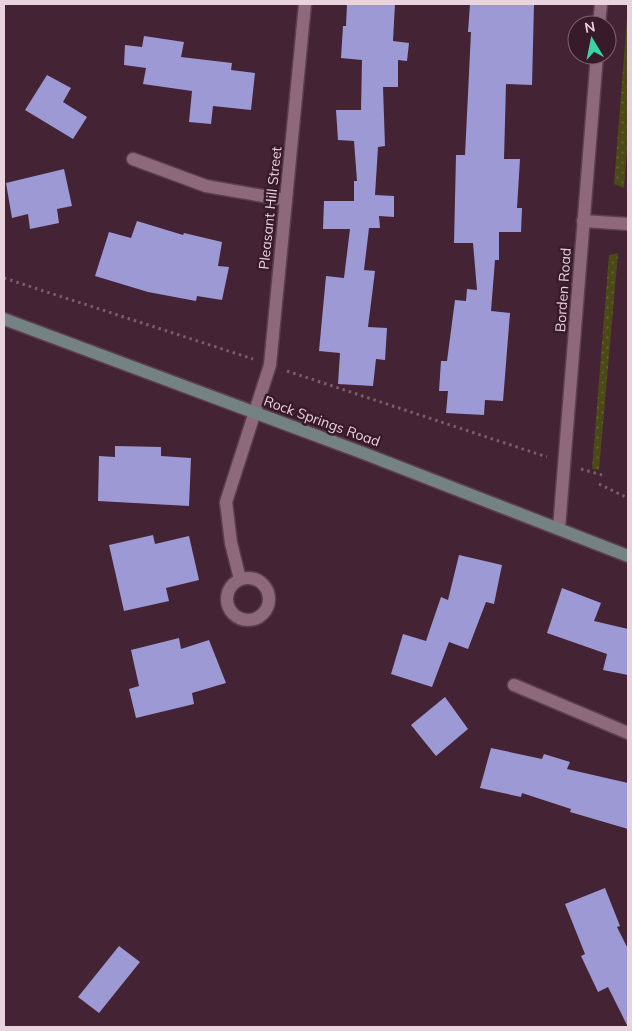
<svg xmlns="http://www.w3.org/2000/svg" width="632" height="1031" viewBox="0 0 632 1031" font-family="Mulish,sans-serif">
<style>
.grass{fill:url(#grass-dots)}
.building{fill:#9d99d5}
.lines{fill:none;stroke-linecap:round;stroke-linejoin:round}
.street-casing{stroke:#5b3f4f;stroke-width:15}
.secondary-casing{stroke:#5b3f4f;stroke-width:15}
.path{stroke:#7b5e6e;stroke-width:3;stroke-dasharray:2.5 4;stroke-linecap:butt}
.street{stroke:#8e687b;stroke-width:12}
.secondary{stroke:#758283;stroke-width:12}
.labels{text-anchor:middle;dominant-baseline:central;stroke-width:5;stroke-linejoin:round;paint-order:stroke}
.street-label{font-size:14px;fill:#e9d3de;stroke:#391a2b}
</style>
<defs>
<pattern id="grass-dots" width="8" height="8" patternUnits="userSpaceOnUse" patternTransform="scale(1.25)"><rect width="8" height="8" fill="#4b4916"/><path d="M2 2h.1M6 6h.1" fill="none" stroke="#656237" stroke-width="1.8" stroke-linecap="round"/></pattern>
</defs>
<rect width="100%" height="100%" fill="#442335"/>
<g class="grass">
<path d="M628,4V137L624,188L614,184Z"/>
<path d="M618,253L599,470L592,469L609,255Z"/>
</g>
<g class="building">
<path d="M347,4H395L393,41L409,43L407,61L398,60V87H383L385,146L378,147L375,195L394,196V217L379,216L380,228H369L364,270L375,271L368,327L387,328L385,360L376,359L373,386L338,384L340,353L319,351L326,276L344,278L350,229H323L324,201H354V181H357L354,141L338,140L336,110H361L362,60L341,58L343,26H346Z"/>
<path d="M470,4H534L532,85L506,84L504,159H520L517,208H522L521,232H499V260H495L491,311L510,313L503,401L485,400L484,415L446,413L448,391H439L441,361H447L455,300L466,301L467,289L477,290L473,243H454L456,155H465L471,32H468Z"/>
<path d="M144,36L184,42L181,57L232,63L231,70L255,73L251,110L213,106L211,124L189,122L192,91L143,84L146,68L124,65L125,45L142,47Z"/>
<path d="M47,75L71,88L63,102L87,117L73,139L25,110Z"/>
<path d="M64,169L72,206L57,209L59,223L30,229L28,214L12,218L6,183Z"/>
<path d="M137,221L183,235L184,233L222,242L218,266L229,267L222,300L197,296L196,301L148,292L95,276L109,232L131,238Z"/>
<path d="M115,446L161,447V456L191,458L189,506L98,501L99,456L115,457Z"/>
<path d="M153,535L155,544L189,536L199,580L166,588L169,601L124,611L109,545Z"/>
<path d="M459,555L502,565L494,604L486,602L468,649L449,642L432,687L391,674L403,634L426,641L441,597L448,600Z"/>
<path d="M562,588L601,603L594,621L628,629V675L603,670L607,654L547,633Z"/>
<path d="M179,638L181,649L209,640L226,683L192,693L194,704L136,718L129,689L139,686L131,650Z"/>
<path d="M445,697L468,729L436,756L411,725Z"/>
<path d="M491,748L542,759L544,754L570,762L567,769L628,783V829L570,812L571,809L522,793L521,797L480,788Z"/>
<path d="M605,888L620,926L617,927L628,949V1027L608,987L598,992L581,956L585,954L565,904Z"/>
<path d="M119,946L140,962L99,1013L78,997Z"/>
</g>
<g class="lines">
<g class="street-casing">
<g id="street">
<path d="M599,25L601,4"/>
<path d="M133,159L206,186L286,200"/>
<path d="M583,221L628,224"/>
<path d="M559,528L597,55"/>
<circle cx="248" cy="599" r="21"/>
<path d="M240,579L231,543L226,502L270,365L305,4"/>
<path d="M514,685L628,733"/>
</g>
</g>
<g class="secondary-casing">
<path id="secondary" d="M4,319L363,453L628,556"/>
</g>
<g class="path">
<path d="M4,278L253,359"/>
<path d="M287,371L547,457"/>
<path d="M581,469L602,475"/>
<path d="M599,484L628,498"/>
</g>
<use href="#street" class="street"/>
<use href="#secondary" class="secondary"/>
</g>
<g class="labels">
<g class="street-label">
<text transform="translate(270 208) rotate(-84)">Pleasant Hill Street</text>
<text transform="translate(563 290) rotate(-86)">Borden Road</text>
<text transform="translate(322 421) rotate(20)">Rock Springs Road</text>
</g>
</g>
<rect width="632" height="1031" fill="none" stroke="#e9d3de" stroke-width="10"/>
<g transform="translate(592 40) rotate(350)"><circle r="24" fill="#391a2b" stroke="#7f6473"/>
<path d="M0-4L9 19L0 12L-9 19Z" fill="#3cd4a3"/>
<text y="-8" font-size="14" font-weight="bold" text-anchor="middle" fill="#e9d3de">N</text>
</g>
</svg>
